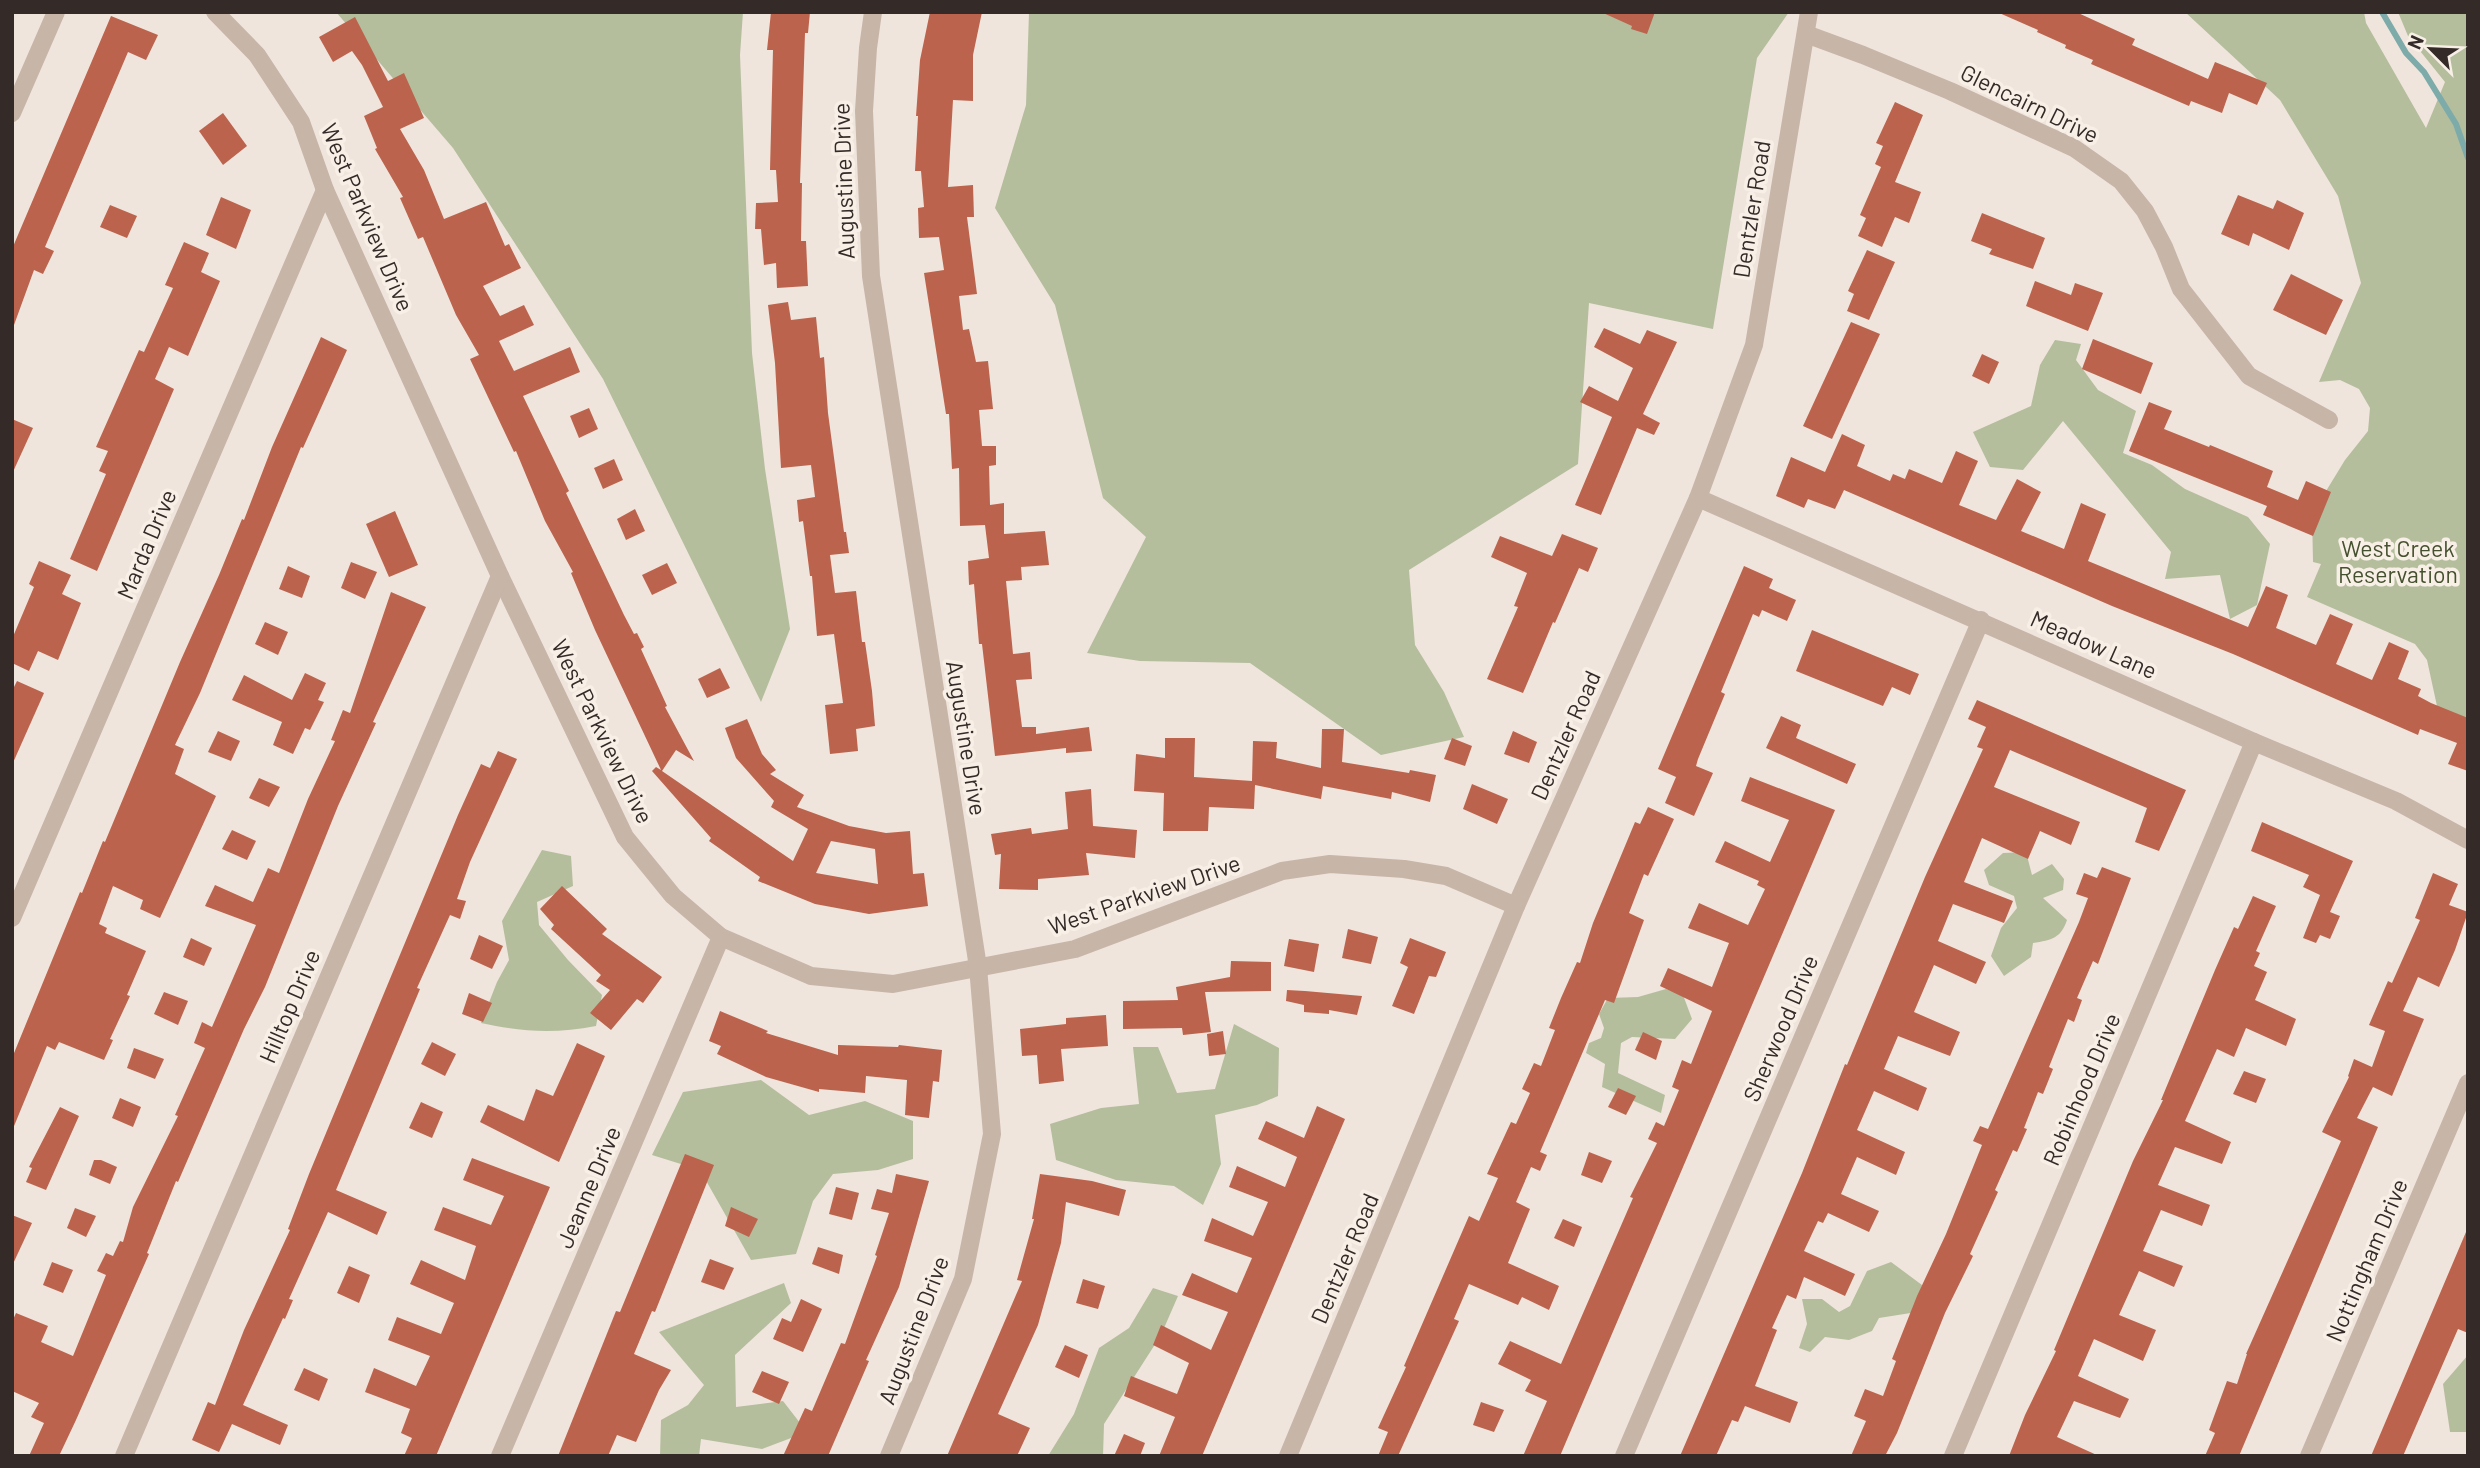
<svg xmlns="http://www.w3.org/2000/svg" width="2480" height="1468" viewBox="0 0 2480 1468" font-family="Barlow,sans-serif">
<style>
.green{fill:#b4be9d}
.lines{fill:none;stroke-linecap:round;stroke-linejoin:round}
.stream{stroke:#7dabaa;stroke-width:6}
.building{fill:#bc634d;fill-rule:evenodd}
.minor{stroke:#c7b5a8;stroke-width:18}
.labels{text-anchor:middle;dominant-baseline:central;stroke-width:7;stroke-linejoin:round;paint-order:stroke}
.street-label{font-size:23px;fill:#342b28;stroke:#f8f0e7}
.park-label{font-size:23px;fill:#45512e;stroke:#f8f0e7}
</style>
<rect width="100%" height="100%" fill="#f0e5dc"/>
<g class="green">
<path d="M336,12H743L740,55L752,353L765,469L790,629L761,702L603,379L453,148Z"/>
<path d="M1029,12H1789L1757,58L1713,329L1589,303L1578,464L1409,570L1415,645L1444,692L1464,737L1381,755L1250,663L1140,661L1087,653L1146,537L1103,498L1055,305L995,208L1026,105Z"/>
<path d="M2185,12H2364L2366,23L2426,128L2445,82L2408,36L2398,12H2468V719L2440,720L2427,660L2415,644L2307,597L2321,564L2313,562L2312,514L2345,460L2368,431L2370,408L2359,389L2340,380L2319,382L2361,283L2338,196L2280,100Z"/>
<path d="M2055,340L2081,344L2076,360L2098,390L2136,411L2123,453L2152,465L2185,489L2248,517L2270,544L2257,605L2230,619L2220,575L2165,579L2171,552L2063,421L2023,470L1990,467L1973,432L2031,406L2040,365Z"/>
<path d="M542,850L571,856L573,886L537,902L539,925L568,960L602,995L596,1026C555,1034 522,1032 481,1023L497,982L509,960L502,921Z"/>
<path d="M2026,852L2032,875L2052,864L2064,879L2063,890L2043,898L2067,920C2061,938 2052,940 2033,943L2031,957L2004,976L1991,956L2001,928L2017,908L2014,896L1989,885L1984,870L2003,853Z"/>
<path d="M1666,989L1683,995L1692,1019L1675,1039L1632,1037L1621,1043L1618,1073L1665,1095L1661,1113L1602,1087L1605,1064L1586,1053L1589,1043L1601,1038L1604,1028L1599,1014L1608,998L1638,997Z"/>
<path d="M1234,1024L1279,1048L1278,1096L1257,1105L1215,1115L1221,1164L1203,1205L1174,1186L1116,1180L1056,1160L1050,1124L1101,1108L1139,1104L1133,1047H1158L1177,1093L1215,1089Z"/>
<path d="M761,1080L809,1115L865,1101L913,1121V1159L878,1170L833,1174L813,1201L796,1254L751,1260L700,1170L652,1155L683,1092Z"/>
<path d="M1891,1262L1922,1285L1917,1312L1879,1318L1872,1331L1849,1340L1825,1337L1810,1352L1799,1348L1807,1324L1802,1299H1822L1839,1312L1850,1306L1867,1271Z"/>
<path d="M784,1283L791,1303L735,1355L736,1407L783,1401L807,1432L762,1449L701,1439L699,1456H660L661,1420L688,1405L704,1385L659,1332Z"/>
<path d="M1153,1288L1178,1296L1161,1335L1104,1424L1103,1456H1048L1074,1414L1099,1348L1129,1328Z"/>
<path d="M2468,1355V1432H2450L2443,1384Z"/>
</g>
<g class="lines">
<path class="stream" d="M2382,12L2406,53L2424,72L2456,124L2468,158"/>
</g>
<g class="building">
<path d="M771,12H810L808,33H805L800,183H802L801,241H806L808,286L777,288L776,263L764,265L761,229H755L756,203L778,202L776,170H770L773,50H767Z"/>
<path d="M930,12H982L973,55V101L953,100L948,187L973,185L974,217H967L977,294L959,296L963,330L969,329L976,362L988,361L993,409L979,410L982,446H996V465L989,466L990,505L1004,503V534L1045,531L1049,565L1021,567L1022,580L1006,581L1013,654L1030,652L1032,679L1016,680L1022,727H1036V734L1089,727L1092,751L1066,753V748L995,756L982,644H979L974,584L969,585L968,561L989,558L985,525L960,526L959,468L952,469L949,414H946L924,273L944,270L939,237L919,238L918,208L924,207L921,171H915L918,116H916L920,60Z"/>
<path d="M1601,12H1655L1647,34L1631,29L1632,26Z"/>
<path d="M1997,12H2076L2135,39L2132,45L2208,79L2215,62L2267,83L2257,105L2229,93L2222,113L2191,101L2189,106L2091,64L2093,60L2065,48L2066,45L2037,32L2038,30Z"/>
<path d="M111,16L158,35L146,60L128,52L45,247L54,251L43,274L34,270L14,325L12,324V249Z"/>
<path d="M355,17L388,81L404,73L424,118L400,129L424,170L444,219L486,202L505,246L509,244L521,268L483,286L500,316L524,305L534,325L499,341L514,371L570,347L580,372L523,396L569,491L566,493L624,615L634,634L637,633L644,647L641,649L667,706L665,707L694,761L676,750L662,771L793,861L808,829L771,807L774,801L736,758L725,728L747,719L762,754L776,770L770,774L804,795L797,807L849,826L886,833L910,831L913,874L924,873L928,906L869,914L815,904L758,881L760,877L709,841L711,838L652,771L656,767L661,770L595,630L571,573L573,572L545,521L516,451L514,452L470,359L479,355L456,315L423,237L418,239L400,198L403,197L375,149L377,148L364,116L383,107L362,65L352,51L333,62L319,37ZM831,841L875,849L878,884L816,873Z"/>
<path d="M1895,102L1923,115L1895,182L1921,192L1909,223L1895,217L1882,247L1858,236L1866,218L1860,215L1881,167L1875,164L1883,146L1876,143Z"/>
<path d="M223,113L247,146L223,165L199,131Z"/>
<path d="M2238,195L2273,209L2277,200L2304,213L2289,250L2253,233L2249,246L2221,234Z"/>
<path d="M221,197L251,210L236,249L206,235Z"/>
<path d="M110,205L137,216L127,238L100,227Z"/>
<path d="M1982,213L2045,238L2033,269L1989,254L1992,249L1971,241Z"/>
<path d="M184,242L209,253L201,272L220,281L188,356L169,347L155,379L174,389L97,571L70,559L106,474L99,471L108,451L96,447L139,350L144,352L173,288L165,285Z"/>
<path d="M1867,250L1895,262L1869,320L1847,311L1854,294L1848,291Z"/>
<path d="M2291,274L2343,300L2326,335L2273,310Z"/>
<path d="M2035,281L2071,295L2075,283L2103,293L2088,331L2026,306Z"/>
<path d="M788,302L791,320L816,317L820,358L824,357L828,413L844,532H846L849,553L830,555L835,593L856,591L862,642H865L872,691L875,726L856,729L858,751L830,754L825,705L843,703L834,634L817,636L812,576H810L803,521L799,522L797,500L815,497L811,465L781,468L775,363L768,305Z"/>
<path d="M1851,322L1880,334L1832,439L1803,426Z"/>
<path d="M1604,328L1640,344L1647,330L1677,342L1643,414L1660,423L1654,435L1637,428L1601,515L1575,505L1612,417L1580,402L1589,386L1618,401L1633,368L1594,347Z"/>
<path d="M321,337L347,350L303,448L301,447L200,693L175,745L184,749L175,774L216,796L160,918L140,909L143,900L113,886L99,924L107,928L105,933L146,951L127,995L130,996L110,1039L113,1040L104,1060L59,1042L55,1050L47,1046L12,1131V1058L80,892L82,893L103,841L105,842L180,662L219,575L242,519L244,520L272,447Z"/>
<path d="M2093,339L2153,363L2141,394L2082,369Z"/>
<path d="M1982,354L1999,362L1989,384L1972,376Z"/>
<path d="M2149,402L2172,411L2164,429L2209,447L2210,445L2273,471L2267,487L2298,500L2306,481L2331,492L2313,536L2263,515L2267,506L2129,451Z"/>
<path d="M589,408L598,429L579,438L570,416Z"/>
<path d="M12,419L33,428L12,474Z"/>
<path d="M1842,434L1865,445L1857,466L1890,481L1893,474L1905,479L1909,469L1942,483L1956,451L1978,461L1959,505L1996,520L2017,479L2041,492L2021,531L2064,549L2081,503L2106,514L2088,561L2248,627L2266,586L2288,595L2276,628L2316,645L2330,614L2353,624L2336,664L2372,680L2389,642L2409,651L2398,679L2421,689L2418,696L2431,703L2468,718V771L2448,764L2457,743L2420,729L2418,735L2233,654L2112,606L1844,490L1835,509L1808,499L1804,508L1776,496L1791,457L1825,472Z"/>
<path d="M614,459L623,480L603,489L594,468Z"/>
<path d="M635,509L645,531L626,540L617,519Z"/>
<path d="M395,511L418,565L389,577L366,524Z"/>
<path d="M1562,534L1598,548L1588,572L1579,568L1555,623L1553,622L1523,693L1487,679L1518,607L1514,606L1527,573L1491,557L1500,536L1552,556Z"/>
<path d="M39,561L71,575L62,594L81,603L58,660L38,651L29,671L12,663V639L34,587L29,584Z"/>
<path d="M351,562L377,572L365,599L341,588Z"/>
<path d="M667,563L677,583L652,595L642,575Z"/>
<path d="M288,566L310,576L302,598L279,589Z"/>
<path d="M1744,566L1773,579L1769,588L1796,600L1787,621L1762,610L1759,617L1753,614L1721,692L1725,694L1698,759L1696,766L1713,773L1694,816L1665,803L1676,777L1658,769Z"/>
<path d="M391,592L426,607L373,722L376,723L338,806L265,987L244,1029L178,1182L176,1181L147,1253L149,1254L76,1420L59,1456H29L44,1423L31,1417L39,1403L12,1391V1322L16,1313L48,1326L41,1342L73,1356L106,1275L97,1271L106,1253L113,1256L120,1241L123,1242L133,1207L178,1116L175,1115L205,1048L194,1043L202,1022L212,1027L256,925L205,906L215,885L253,902L268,868L279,873L308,799L335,741L331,740L343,710L350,713Z"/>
<path d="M265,622L288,632L278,655L255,644Z"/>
<path d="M1812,630L1919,674L1910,695L1892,687L1883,706L1796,671Z"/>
<path d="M720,668L730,688L707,698L698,679Z"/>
<path d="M305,673L326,683L318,700L324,702L310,730L305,728L293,754L273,745L282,722L232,700L244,675L292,700Z"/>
<path d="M17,681L44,693L12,765V691Z"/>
<path d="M1977,700L2186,790L2159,851L2135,842L2147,808L2010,750L1994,787L2080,822L2071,845L2040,831L2028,859L1982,838L1964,882L2013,901L2004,923L1953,904L1938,941L1986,962L1976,984L1934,965L1914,1012L1960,1032L1950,1056L1898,1036L1884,1069L1927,1088L1918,1111L1874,1091L1857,1130L1905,1152L1896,1175L1857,1157L1841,1194L1879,1211L1869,1232L1828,1213L1823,1223L1818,1221L1804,1251L1855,1274L1845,1296L1804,1277L1796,1299L1787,1295L1772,1328L1777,1330L1755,1386L1798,1402L1790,1423L1745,1406L1738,1422L1732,1420L1716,1456H1680L1802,1173L1845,1064L1847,1065L1925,877L1983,749L1977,747L1986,727L1968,719Z"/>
<path d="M1781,716L1801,725L1796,738L1856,764L1847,784L1766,748Z"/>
<path d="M1322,729H1344L1342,762L1409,773L1410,770L1436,775L1430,802L1392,792L1391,799L1323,786L1321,799L1255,785L1254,809L1209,807L1208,831H1163L1164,793L1134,791L1136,754L1165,758V738H1195L1194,777L1252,781L1253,741L1277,742L1276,758L1321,768Z"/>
<path d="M218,731L240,741L231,761L208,752Z"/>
<path d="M1513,731L1537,742L1529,763L1504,754Z"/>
<path d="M1452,738L1472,746L1465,766L1444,759Z"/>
<path d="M498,751L517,759L470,862L457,899L466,901L460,919L450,915L417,988L420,989L336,1190L387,1212L377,1235L328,1212L289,1299L293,1300L285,1319L283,1318L243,1405L288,1425L280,1445L232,1424L219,1452L192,1440L208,1402L215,1405L244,1330L290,1230L288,1229L309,1174L458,815L481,764L490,768Z"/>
<path d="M1750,777L1835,810L1560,1456H1523L1547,1401L1525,1391L1531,1380L1498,1364L1510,1341L1561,1364L1633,1198L1630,1197L1657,1143L1648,1139L1656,1122L1664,1126L1679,1090L1672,1087L1682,1060L1691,1064L1712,1011L1660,986L1668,968L1712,987L1729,943L1688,928L1699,903L1748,925L1765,889L1757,885L1759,881L1715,862L1725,841L1770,862L1789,820L1741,801Z"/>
<path d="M259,778L280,787L269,807L249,798Z"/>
<path d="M1472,784L1508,799L1497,824L1463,809Z"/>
<path d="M1091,789L1093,826L1137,830L1135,858L1086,853L1089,875L1038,879V890L999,889L1001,854L995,855L991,834L1031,828L1032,834L1068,829L1065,792Z"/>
<path d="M1648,807L1674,819L1648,876L1644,874L1629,913L1644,920L1614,1003L1605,1000L1540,1152L1547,1155L1540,1171L1531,1167L1516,1202L1530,1209L1508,1263L1559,1286L1549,1310L1522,1297L1518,1305L1469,1284L1454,1319L1459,1321L1398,1456H1378L1388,1432L1378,1428L1406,1367L1404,1366L1469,1216L1479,1221L1498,1178L1487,1174L1511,1122L1516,1124L1530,1093L1522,1089L1534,1063L1541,1066L1555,1030L1549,1028L1561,998L1577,962L1580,963L1593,923L1635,822L1640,824Z"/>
<path d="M2262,822L2353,861L2330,912L2340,916L2330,939L2320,935L2316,943L2303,938L2320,895L2303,887L2309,875L2251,851Z"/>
<path d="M232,830L256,841L247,860L222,849Z"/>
<path d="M2102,867L2131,878L2098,964L2093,961L2077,998L2082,1000L2074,1022L2068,1019L2049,1067L2053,1069L2043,1094L2038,1092L2024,1128L2027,1129L2017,1152L2013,1150L1995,1190L1998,1192L1970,1254L1973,1256L1945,1313L1897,1433L1885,1456H1851L1866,1421L1854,1416L1865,1389L1883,1396L1896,1361L1892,1359L1917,1296L1946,1234L1982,1145L1973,1141L1980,1126L1988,1129L2079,922L2088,898L2076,894L2084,873L2097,878Z"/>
<path d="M2433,873L2458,884L2449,905L2468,912L2455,950L2439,987L2418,977L2403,1011L2424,1019L2392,1096L2373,1087L2357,1118L2378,1127L2239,1456H2205L2215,1433L2209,1430L2227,1381L2237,1384L2247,1354H2246L2341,1141L2322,1132L2349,1077L2348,1076L2354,1059L2372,1067L2385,1031L2369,1025L2388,981L2392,983L2420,920L2415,918Z"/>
<path d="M562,886L607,929L602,934L662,977L643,1003L637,999L611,1030L590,1013L610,990L596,981L601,975L551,929L554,925L540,909Z"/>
<path d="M2253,896L2276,906L2256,951L2260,953L2254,966L2267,972L2255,1000L2296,1019L2286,1046L2246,1028L2234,1057L2217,1049L2185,1121L2231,1142L2222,1164L2175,1147L2158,1185L2210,1205L2202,1226L2161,1210L2143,1251L2183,1266L2174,1287L2139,1271L2119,1315L2156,1330L2143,1361L2094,1339L2078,1376L2129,1399L2120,1418L2074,1401L2057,1437L2099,1456H2009L2025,1415L2056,1351L2054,1350L2133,1161L2163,1100H2161L2215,970L2234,927L2238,929Z"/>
<path d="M1348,929L1378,937L1371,964L1342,958Z"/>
<path d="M479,935L503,946L492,969L470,959Z"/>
<path d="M191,938L212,948L204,966L183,957Z"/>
<path d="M1410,938L1446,952L1436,977L1429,976L1414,1014L1392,1006L1408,967L1400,963Z"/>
<path d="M1289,939L1319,944L1314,972L1284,966Z"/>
<path d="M1231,961L1271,962V991L1205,992L1211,1032L1183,1035L1182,1028L1123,1029V1001L1178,1000L1176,987L1230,977Z"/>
<path d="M1287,990L1305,991L1362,996L1357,1015L1329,1010V1014L1304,1012V1005L1286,1001Z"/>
<path d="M164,992L188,1001L178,1025L154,1014Z"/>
<path d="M469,993L492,1003L483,1022L462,1014Z"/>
<path d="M720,1011L768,1031L766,1033L838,1055V1045L898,1047L899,1045L942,1050L939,1082L933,1081L929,1118L905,1115L907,1080L866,1076L865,1093L819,1089V1092L766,1077L717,1054L721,1046L709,1041Z"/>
<path d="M1106,1015L1108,1046L1061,1049L1064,1081L1039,1084L1037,1055L1022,1056L1020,1029L1066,1024V1018Z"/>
<path d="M1223,1031L1226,1054L1209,1056L1207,1034Z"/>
<path d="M1643,1032L1662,1041L1656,1060L1635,1050Z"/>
<path d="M432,1042L456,1054L445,1076L421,1064Z"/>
<path d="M577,1043L605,1056L559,1162L480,1122L488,1105L524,1121L536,1089L553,1096Z"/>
<path d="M134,1048L164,1059L155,1079L127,1068Z"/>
<path d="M2244,1071L2266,1079L2256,1103L2233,1094Z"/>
<path d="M1618,1088L1636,1096L1626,1115L1608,1107Z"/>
<path d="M120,1098L141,1107L133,1127L112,1118Z"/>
<path d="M421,1102L443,1112L432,1138L409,1128Z"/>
<path d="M1317,1106L1345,1119L1202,1456H1159L1175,1417L1124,1396L1131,1376L1177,1394L1189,1363L1153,1345L1161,1325L1211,1350L1228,1312L1182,1295L1192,1273L1237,1293L1252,1258L1204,1241L1212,1218L1253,1236L1268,1202L1229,1187L1237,1166L1285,1187L1297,1157L1258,1139L1266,1121L1304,1138Z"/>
<path d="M60,1107L79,1116L46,1190L26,1182L32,1168L29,1167Z"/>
<path d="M1589,1152L1612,1161L1602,1183L1581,1175Z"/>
<path d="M685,1154L714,1165L655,1312L652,1311L634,1354L671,1370L659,1390L636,1442L617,1435L608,1456H558L616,1311L620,1312Z"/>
<path d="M472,1158L550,1187L436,1456H404L412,1438L401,1433L410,1409L365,1392L374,1368L416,1386L430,1356L388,1340L397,1317L441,1334L454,1303L410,1284L421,1260L465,1280L476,1246L434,1230L443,1207L491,1225L504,1196L463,1180Z"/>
<path d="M94,1160H101L117,1167L110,1184L89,1175Z"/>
<path d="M896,1174L929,1181L899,1287L866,1360L869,1361L828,1456H783L805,1408L812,1411L841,1343L845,1344L877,1256L875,1255L889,1213L871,1209L877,1189L892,1193Z"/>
<path d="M1040,1174L1092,1181L1126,1190L1119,1216L1066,1202L1061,1243L1038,1325L998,1414L1030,1428L1017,1456H947L1022,1281L1017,1280L1034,1219H1032Z"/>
<path d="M836,1187L859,1193L852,1220L829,1214Z"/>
<path d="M731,1207L758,1219L749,1237L725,1226Z"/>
<path d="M75,1208L96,1216L86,1237L67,1228Z"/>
<path d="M12,1215L32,1223L12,1266Z"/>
<path d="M1563,1219L1582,1227L1574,1247L1554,1238Z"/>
<path d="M2466,1232L2468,1333L2458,1329L2403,1456H2371Z"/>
<path d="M818,1247L843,1255L839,1274L812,1264Z"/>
<path d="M710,1259L734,1268L724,1290L701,1282Z"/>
<path d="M52,1262L73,1270L63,1293L43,1285Z"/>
<path d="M349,1266L370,1275L359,1303L337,1293Z"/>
<path d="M1083,1279L1105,1286L1098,1309L1076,1303Z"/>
<path d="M801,1299L822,1309L803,1352L773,1339L782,1318L791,1322Z"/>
<path d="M1065,1345L1088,1355L1079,1378L1055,1367Z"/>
<path d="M304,1368L328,1379L319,1401L294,1390Z"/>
<path d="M762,1371L789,1382L779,1404L752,1392Z"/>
<path d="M1481,1402L1504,1410L1494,1432L1473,1425Z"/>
<path d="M1124,1434L1145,1443L1140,1456H1114Z"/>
</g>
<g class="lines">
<g class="minor">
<path d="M215,12L257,55L301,122L325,190L500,576L625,837L673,896L721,937L811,976L893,984L1075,949L1282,871L1330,864L1404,869L1446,876L1516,906"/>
<path d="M873,12L868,48L864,111L871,276L978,967L992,1134L963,1279L889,1456"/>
<path d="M1806,34L1863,55L1950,91L2074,148L2121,181L2145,211L2164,247L2181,289L2249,376L2329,420"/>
<path d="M12,113L56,12"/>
<path d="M1698,498L2254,742L2396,801L2468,840"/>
<path d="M12,918L325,190"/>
<path d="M124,1456L500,576"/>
<path d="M500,1456L721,937"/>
<path d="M1288,1456L1516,906L1698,498L1754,345L1809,12"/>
<path d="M1624,1456L1981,620"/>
<path d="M1953,1456L2254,742"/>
<path d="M2309,1456L2468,1083"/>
</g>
</g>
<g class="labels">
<g class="street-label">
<text transform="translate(2030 103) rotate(26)">Glencairn Drive</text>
<text transform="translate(843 181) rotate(-92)">Augustine Drive</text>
<text transform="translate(1751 209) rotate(-81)">Dentzler Road</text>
<text transform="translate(368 217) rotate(67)">West Parkview Drive</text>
<text transform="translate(146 544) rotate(-67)">Marda Drive</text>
<text transform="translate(2094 644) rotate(24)">Meadow Lane</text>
<text transform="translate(603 731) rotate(64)">West Parkview Drive</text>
<text transform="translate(1565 735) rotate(-66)">Dentzler Road</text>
<text transform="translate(967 738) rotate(81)">Augustine Drive</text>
<text transform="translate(1144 894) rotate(-19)">West Parkview Drive</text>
<text transform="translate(289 1006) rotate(-67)">Hilltop Drive</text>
<text transform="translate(1780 1028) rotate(-67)">Sherwood Drive</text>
<text transform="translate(2081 1089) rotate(-67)">Robinhood Drive</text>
<text transform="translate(588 1187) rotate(-67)">Jeanne Drive</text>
<text transform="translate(1344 1258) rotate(-67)">Dentzler Road</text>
<text transform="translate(2366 1260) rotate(-67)">Nottingham Drive</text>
<text transform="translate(913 1330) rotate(-69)">Augustine Drive</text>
</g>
<g class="park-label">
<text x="2398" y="548">West Creek<tspan x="2398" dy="26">Reservation</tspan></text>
</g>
</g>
<rect width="2480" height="1468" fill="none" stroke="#342b28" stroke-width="28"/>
<g transform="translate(2431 49) rotate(294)" stroke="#f8f0e7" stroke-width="5" paint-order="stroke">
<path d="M0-5L12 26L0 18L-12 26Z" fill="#342b28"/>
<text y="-10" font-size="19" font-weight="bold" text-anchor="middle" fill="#342b28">N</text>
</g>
</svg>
